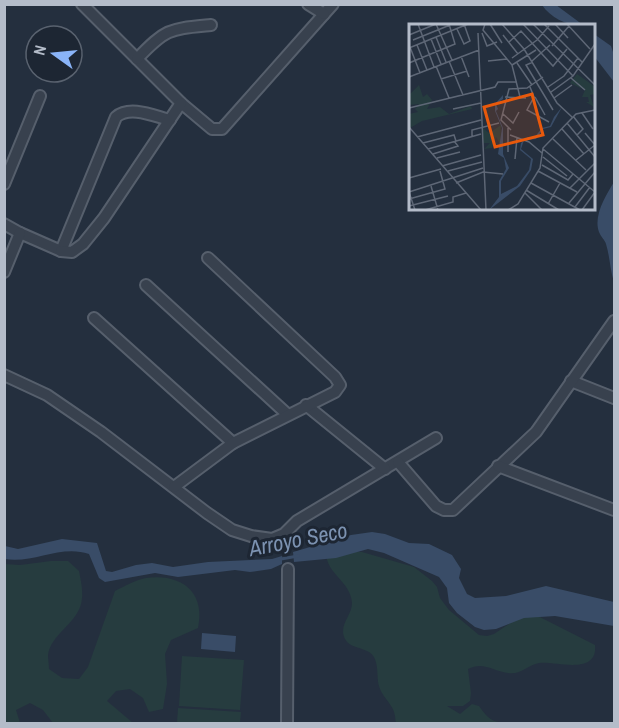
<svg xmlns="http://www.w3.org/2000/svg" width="619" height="728" viewBox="0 0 619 728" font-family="'Archivo Narrow',sans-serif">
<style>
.green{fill:#263c3f}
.water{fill:#394c67}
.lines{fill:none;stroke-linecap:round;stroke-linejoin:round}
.stream{stroke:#394c67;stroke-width:3}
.street-casing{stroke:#565f6c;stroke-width:14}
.street{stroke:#38414e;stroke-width:10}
.labels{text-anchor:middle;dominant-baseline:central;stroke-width:6;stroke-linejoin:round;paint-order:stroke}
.water-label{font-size:22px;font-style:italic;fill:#7c92b1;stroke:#1d2633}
.inset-road{fill:none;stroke:#5e6776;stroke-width:1.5}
.view{fill:#e8590c;fill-opacity:0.15;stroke:#e8590c;stroke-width:3}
.inset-edge{fill:none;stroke:#b4bcc9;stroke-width:3}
</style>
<rect width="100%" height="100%" fill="#242f3e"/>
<g class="green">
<path d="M326,551L362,552L414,567L432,581L437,587L440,598L449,610L479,635L487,636L494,634L528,611L595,645C598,676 557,661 539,663C528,665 521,675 508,673C493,671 483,661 468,669L471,693L470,701L463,706H447L460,714L472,704L479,706C494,728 498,720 522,723H396C395,717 395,711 391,706C387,699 381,694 379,686C376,675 380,659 369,652C361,647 350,648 345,639C338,625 352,616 352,603C351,581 325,574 326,551Z"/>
<path d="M51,561H68L79,571C81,581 84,594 81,604C76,624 51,634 48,655C48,659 49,665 49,669L62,678L79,679L88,667L115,591C125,586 135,580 146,578C181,573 206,592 198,628L171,640L165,654L167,684L163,709L149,712L143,698L130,689L116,691L107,701L133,723H53L43,710L30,703L16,710L20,723H5L4,564L20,565Z"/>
<path d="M182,656L244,660L240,710L179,706Z"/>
<path d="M178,708L241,712L240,723H177Z"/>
</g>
<g class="water">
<path d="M542,5H556L583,25C567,26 551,18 542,5Z"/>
<path d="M594,34L611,46L614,55V82L594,56Z"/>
<path d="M614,182V282C610,270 610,257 606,244C605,240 601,237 599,232C593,216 606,195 614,182Z"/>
<path d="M372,532L385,534L409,543L429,544L452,555L461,569L459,578L467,594L475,598L506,596L546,586L614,602V626L555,616L524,618L496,629L484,630L475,627L457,613L449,603L447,588L439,577L384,553L368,549L336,558L294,562L293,552L351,535Z"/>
<path d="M62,539L97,543L106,571L112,572L136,565L152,563L173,567L208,562L272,559L282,556V564L271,569L250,572L235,570L178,577L155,573L105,582L99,578L89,554C61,544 33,564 5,559V546L18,549Z"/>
<path d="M202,633L236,636L235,652L201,649Z"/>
</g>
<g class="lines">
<path class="stream" d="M281,559L298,556"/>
<g class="street-casing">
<g id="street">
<path d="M82,4L181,103L212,129H222L333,4"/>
<path d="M308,4L324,14"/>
<path d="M137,59C166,28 170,29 211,25"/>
<path d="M4,184L40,96"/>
<path d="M4,224L20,233L61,251L116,117C130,105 154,116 170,120"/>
<path d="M61,251L72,252L83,244L104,218L181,103"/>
<path d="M4,272L20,233"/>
<path d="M146,285L287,414"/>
<path d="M94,318L233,443"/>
<path d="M4,375L47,395L101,432L207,513L232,530L251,536L272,539L284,534L297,521L436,438"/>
<path d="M571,381L614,398"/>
<path d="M306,405L385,469"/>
<path d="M398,462L436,506L444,510H453L536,432L614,321"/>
<path d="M498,466L614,510"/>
<path d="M174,487L233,443L335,392L340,385L335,377L208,258"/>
<path d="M287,724L288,569"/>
</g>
</g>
<use href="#street" class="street"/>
</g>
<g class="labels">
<g class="water-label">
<text transform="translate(298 539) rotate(-11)">Arroyo Seco</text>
</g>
</g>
<g transform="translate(409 24)">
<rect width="186" height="186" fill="#242f3e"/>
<path d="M168,50L185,62L186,70L181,71L185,83L177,78H180L179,73H173L176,66L161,59ZM10,61L14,73L18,70L23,76L18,85L31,83L40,90L62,82L63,85L13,97L1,104L0,90L9,88L6,85L10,80L0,81L1,70ZM92,101L91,120L87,113L83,124L75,125L81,119H74V104L80,109Z" fill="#263c3f"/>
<path d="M88,59L94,71V75L87,80L89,85L87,87L94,104V130L100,144L92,157V170L108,162L120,146L122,135L111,126L112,119L119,113L125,114L133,104L141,102L145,93L153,83L142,103L134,105L127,115L115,116L112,125L124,135L122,146L111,162L80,186L90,173V157L97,145L95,134L89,130L93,104L86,87V80L94,71Z" fill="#394c67"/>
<path class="inset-road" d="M9,0L25,43M27,0L43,36M76,0L74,6L103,41L111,73M81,0L93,19M93,0L115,25L148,79L163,93M114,0L164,52M124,0L186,61M135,0L173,38M146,0L159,14M158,0L181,25M48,5L55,20L61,17L55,0M69,9L77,186M73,9L78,22L88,18M0,11L27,0M94,11L109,30M27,13L37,38M22,15L32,40M4,16L41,1M100,18L112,7L144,42L158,25M8,21L18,46M143,22L160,2M1,23L11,49M0,24L59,0M52,32L60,53M103,34L128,16L140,2M40,37L54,71M79,37L98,35M123,37L141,21M124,38L117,41L144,86M0,39L46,20L40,0M108,39L123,61M103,41L127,26M27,42L40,74M0,53L70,26M162,54L176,66M32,55L58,47M121,63L125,73L118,86L140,98M139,63L155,52L169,34M142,68L164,52L186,20M96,73L117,74M126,73L136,91M145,74L163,61M0,84L86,63L89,58H108M44,85L72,79M173,89L184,105M94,90L104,99L110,88M164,92L174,105L168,111M158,99L186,133M0,103L72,186M153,105L175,130M102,106L92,96L100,65L118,64L134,53M101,111L120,118L133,129M63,112V106L90,99M8,113L72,96M144,115L177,146M14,119L45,111L47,117M19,125L72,110M134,125L186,168M99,128V104M24,130L49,122L45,117M134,133L158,152M28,134L51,128M106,135L108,114M167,136L186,121L176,109M133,141L159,156L164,150M33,142L72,131M39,147L73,138M129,147L168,168M0,154L32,145M47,159L74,148L94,150M122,159L171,186M22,162L29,186M161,164L186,139M117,166L150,186M0,168L74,144M0,168L6,186M116,169L133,186M0,175L36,165L31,147M160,179L186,148M139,180L151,159M0,182L39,172M166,183L181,163M16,186L44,178V173L57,169M99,186L109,180L131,144L134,124L167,90L186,86M173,186L186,168"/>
<path class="view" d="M123,70L134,111L86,123L75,83Z"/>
<rect width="186" height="186" class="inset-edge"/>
</g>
<rect width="619" height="728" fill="none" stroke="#b4bcc9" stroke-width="12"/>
<g transform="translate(54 54) rotate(285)"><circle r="28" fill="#1d2633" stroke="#59626f" stroke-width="1.5"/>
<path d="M0-4.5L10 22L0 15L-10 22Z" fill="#8ab4f8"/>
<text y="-9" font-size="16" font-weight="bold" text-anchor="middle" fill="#b4bcc9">N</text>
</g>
</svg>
